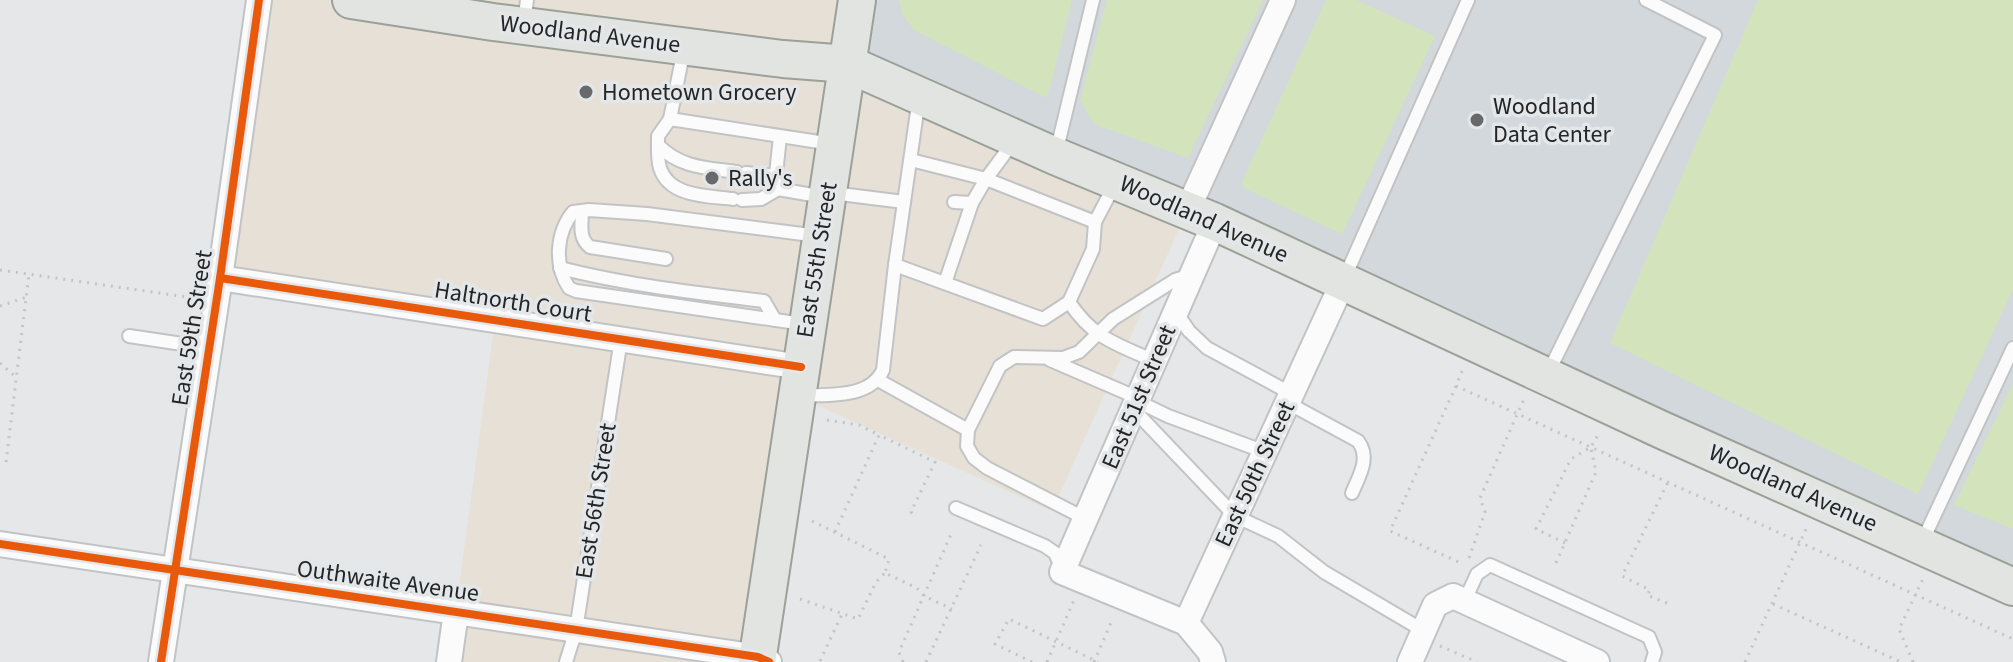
<svg xmlns="http://www.w3.org/2000/svg" width="2013" height="662" viewBox="0 0 2013 662" font-family="'Source Sans 3',sans-serif">
<style>
.commercial{fill:#e7e0d6}
.built{fill:#d2d8db}
.green{fill:#d3e4bc}
.lines{fill:none;stroke-linecap:round;stroke-linejoin:round}
.lane-casing{stroke:#c2c3c4;stroke-width:16}
.street-casing{stroke:#c2c3c4;stroke-width:28}
.primary-casing{stroke:#9ba199;stroke-width:40}
.path{stroke:#c4c4c4;stroke-width:3;stroke-dasharray:2 6;stroke-linecap:butt}
.lane{stroke:#fbfbfc;stroke-width:12}
.street{stroke:#fbfbfc;stroke-width:24}
.primary{stroke:#e1e4e0;stroke-width:36}
.cycleway-casing{stroke:#e4e7e9;stroke-width:13}
.cycleway{stroke:#e8590c;stroke-width:8}
.poi-dot{fill:#68696a;stroke:#e4e7e9;stroke-width:3}
.labels{text-anchor:middle;dominant-baseline:central;stroke-width:7;stroke-linejoin:round;paint-order:stroke}
.street-label{font-size:24px;fill:#242526;stroke:#e4e7e9}
.poi-label{font-size:24px;fill:#242526;stroke:#e4e7e9;text-anchor:start}
</style>
<rect width="100%" height="100%" fill="#e5e7e8"/>
<path class="commercial" d="M259,0H857L1187,211L1052,511L797,396L757,662H449L495,320L220,278Z"/>
<path class="built" d="M857,0H2013V587L848,64Z"/>
<g class="green">
<path d="M899,0H1072L1047,98L914,30L903,15Z"/>
<path d="M1107,0H1263L1188,158L1094,124L1080,100Z"/>
<path d="M1326,0H1356L1435,36L1342,234L1244,188L1242,182Z"/>
<path d="M1758,0H2013V289L1918,494L1610,343Z"/>
<path d="M2013,383V529L1954,505Z"/>
</g>
<g class="lines">
<g class="lane-casing">
<g id="lane">
<path d="M524,22L527,0"/>
<path d="M684,49L670,119L658,136C658,146 657,159 660,168C669,197 708,196 733,199"/>
<path d="M919,98L895,265L1043,319L1069,302L1093,249L1095,222L1115,184"/>
<path d="M670,119L832,144"/>
<path d="M780,137L775,183L778,189L824,197"/>
<path d="M1014,141L986,179L1095,222"/>
<path d="M658,145C680,168 707,168 737,172"/>
<path d="M1056,153L1093,0"/>
<path d="M911,160L986,179L972,203L945,283"/>
<path d="M746,173L775,176"/>
<path d="M832,193L904,202"/>
<path d="M742,200L761,199L778,189"/>
<path d="M954,202L972,203"/>
<path d="M582,211C582,224 578,238 590,247L666,259"/>
<path d="M560,268C627,285 695,293 764,301L775,320"/>
<path d="M1344,279L1468,0"/>
<path d="M1069,302C1094,339 1115,343 1154,361"/>
<path d="M1176,312L1189,331L1207,348L1292,394"/>
<path d="M803,324L576,291L569,288C554,265 556,233 573,212L589,210L647,214L818,236"/>
<path d="M129,336L209,348"/>
<path d="M1050,360L1138,398"/>
<path d="M1548,373L1715,35L1646,0"/>
<path d="M878,380L968,430"/>
<path d="M801,396C828,394 870,399 883,370L895,265"/>
<path d="M1137,401L1168,416L1265,452"/>
<path d="M1288,403L1358,441C1371,458 1359,476 1352,493"/>
<path d="M1133,409L1235,516L1278,536L1324,572L1424,631"/>
<path d="M956,508L1045,546L1055,553L1062,569"/>
<path d="M1086,519L987,468L974,458L967,446L968,430L1000,366L1014,357L1063,358L1079,352L1113,319L1175,280L1191,275"/>
<path d="M1922,542L2013,348"/>
<path d="M1464,602L1477,574L1490,565L1649,637L1655,652L1652,662"/>
<path d="M566,662L576,630L621,339"/>
</g>
</g>
<g class="street-casing">
<g id="street">
<path d="M1187,211L1283,0"/>
<path d="M220,278L801,367"/>
<path d="M0,544L758,657L769,662"/>
<path d="M1186,623L1343,282"/>
<path d="M161,662L220,278L259,0"/>
<path d="M449,662L456,612"/>
<path d="M1213,662L1210,652L1186,623L1062,572L1215,222"/>
<path d="M1410,662L1435,605L1453,596L1597,662"/>
</g>
</g>
<g class="primary-casing">
<g id="primary">
<path d="M351,0L493,22L783,59L848,64L1055,156L1215,222L1662,430L2013,587"/>
<path d="M757,662L857,0"/>
</g>
</g>
<g class="path">
<path d="M0,270L194,298"/>
<path d="M0,306L27,297"/>
<path d="M0,363L18,379"/>
<path d="M1462,371L1456,386L2013,639"/>
<path d="M1456,386L1390,531L1463,564"/>
<path d="M827,420L859,425L879,435"/>
<path d="M6,462L29,274"/>
<path d="M812,521L889,559L885,573L917,588L924,596L952,609"/>
<path d="M835,532L879,435L935,462L911,512L915,515"/>
<path d="M1565,543L1536,529L1571,459L1591,447L1599,433"/>
<path d="M1469,558L1485,512L1480,498L1524,399"/>
<path d="M1556,563L1596,472L1591,448"/>
<path d="M800,599L858,619L876,582L885,573"/>
<path d="M1667,603L1647,595L1650,590L1622,576L1668,482"/>
<path d="M1773,604L1901,662"/>
<path d="M1440,646L1477,662"/>
<path d="M820,661L842,614"/>
<path d="M903,662L899,652L952,532"/>
<path d="M926,662L981,545"/>
<path d="M1032,662L995,644L1009,619L1098,662"/>
<path d="M1047,662L1074,600"/>
<path d="M1094,662L1113,618"/>
<path d="M1745,662L1807,527"/>
<path d="M1913,662L1899,629L1923,579"/>
</g>
<use href="#lane" class="lane"/>
<use href="#street" class="street"/>
<use href="#primary" class="primary"/>
<g class="cycleway-casing">
<g id="cycleway">
<path d="M220,278L801,367"/>
<path d="M0,544L758,657L769,662"/>
<path d="M161,662L220,278L259,0"/>
</g>
</g>
<use href="#cycleway" class="cycleway"/>
</g>
<g class="poi-dot">
<circle cx="586" cy="92" r="8"/>
<circle cx="1477" cy="120" r="8"/>
<circle cx="712" cy="178" r="8"/>
</g>
<g class="labels">
<g class="street-label">
<text transform="translate(590 34) rotate(7)">Woodland Avenue</text>
<text transform="translate(1204 219) rotate(24)">Woodland Avenue</text>
<text transform="translate(817 260) rotate(-81)">East 55th Street</text>
<text transform="translate(513 302) rotate(9)">Haltnorth Court</text>
<text transform="translate(192 328) rotate(-81)">East 59th Street</text>
<text transform="translate(1139 397) rotate(-67)">East 51st Street</text>
<text transform="translate(1255 474) rotate(-65)">East 50th Street</text>
<text transform="translate(1793 488) rotate(24)">Woodland Avenue</text>
<text transform="translate(596 501) rotate(-81)">East 56th Street</text>
<text transform="translate(388 581) rotate(8)">Outhwaite Avenue</text>
</g>
<g class="poi-label">
<text x="602" y="92">Hometown Grocery</text>
<text x="1493" y="106">Woodland<tspan x="1493" dy="28">Data Center</tspan></text>
<text x="728" y="178">Rally's</text>
</g>
</g>
</svg>
